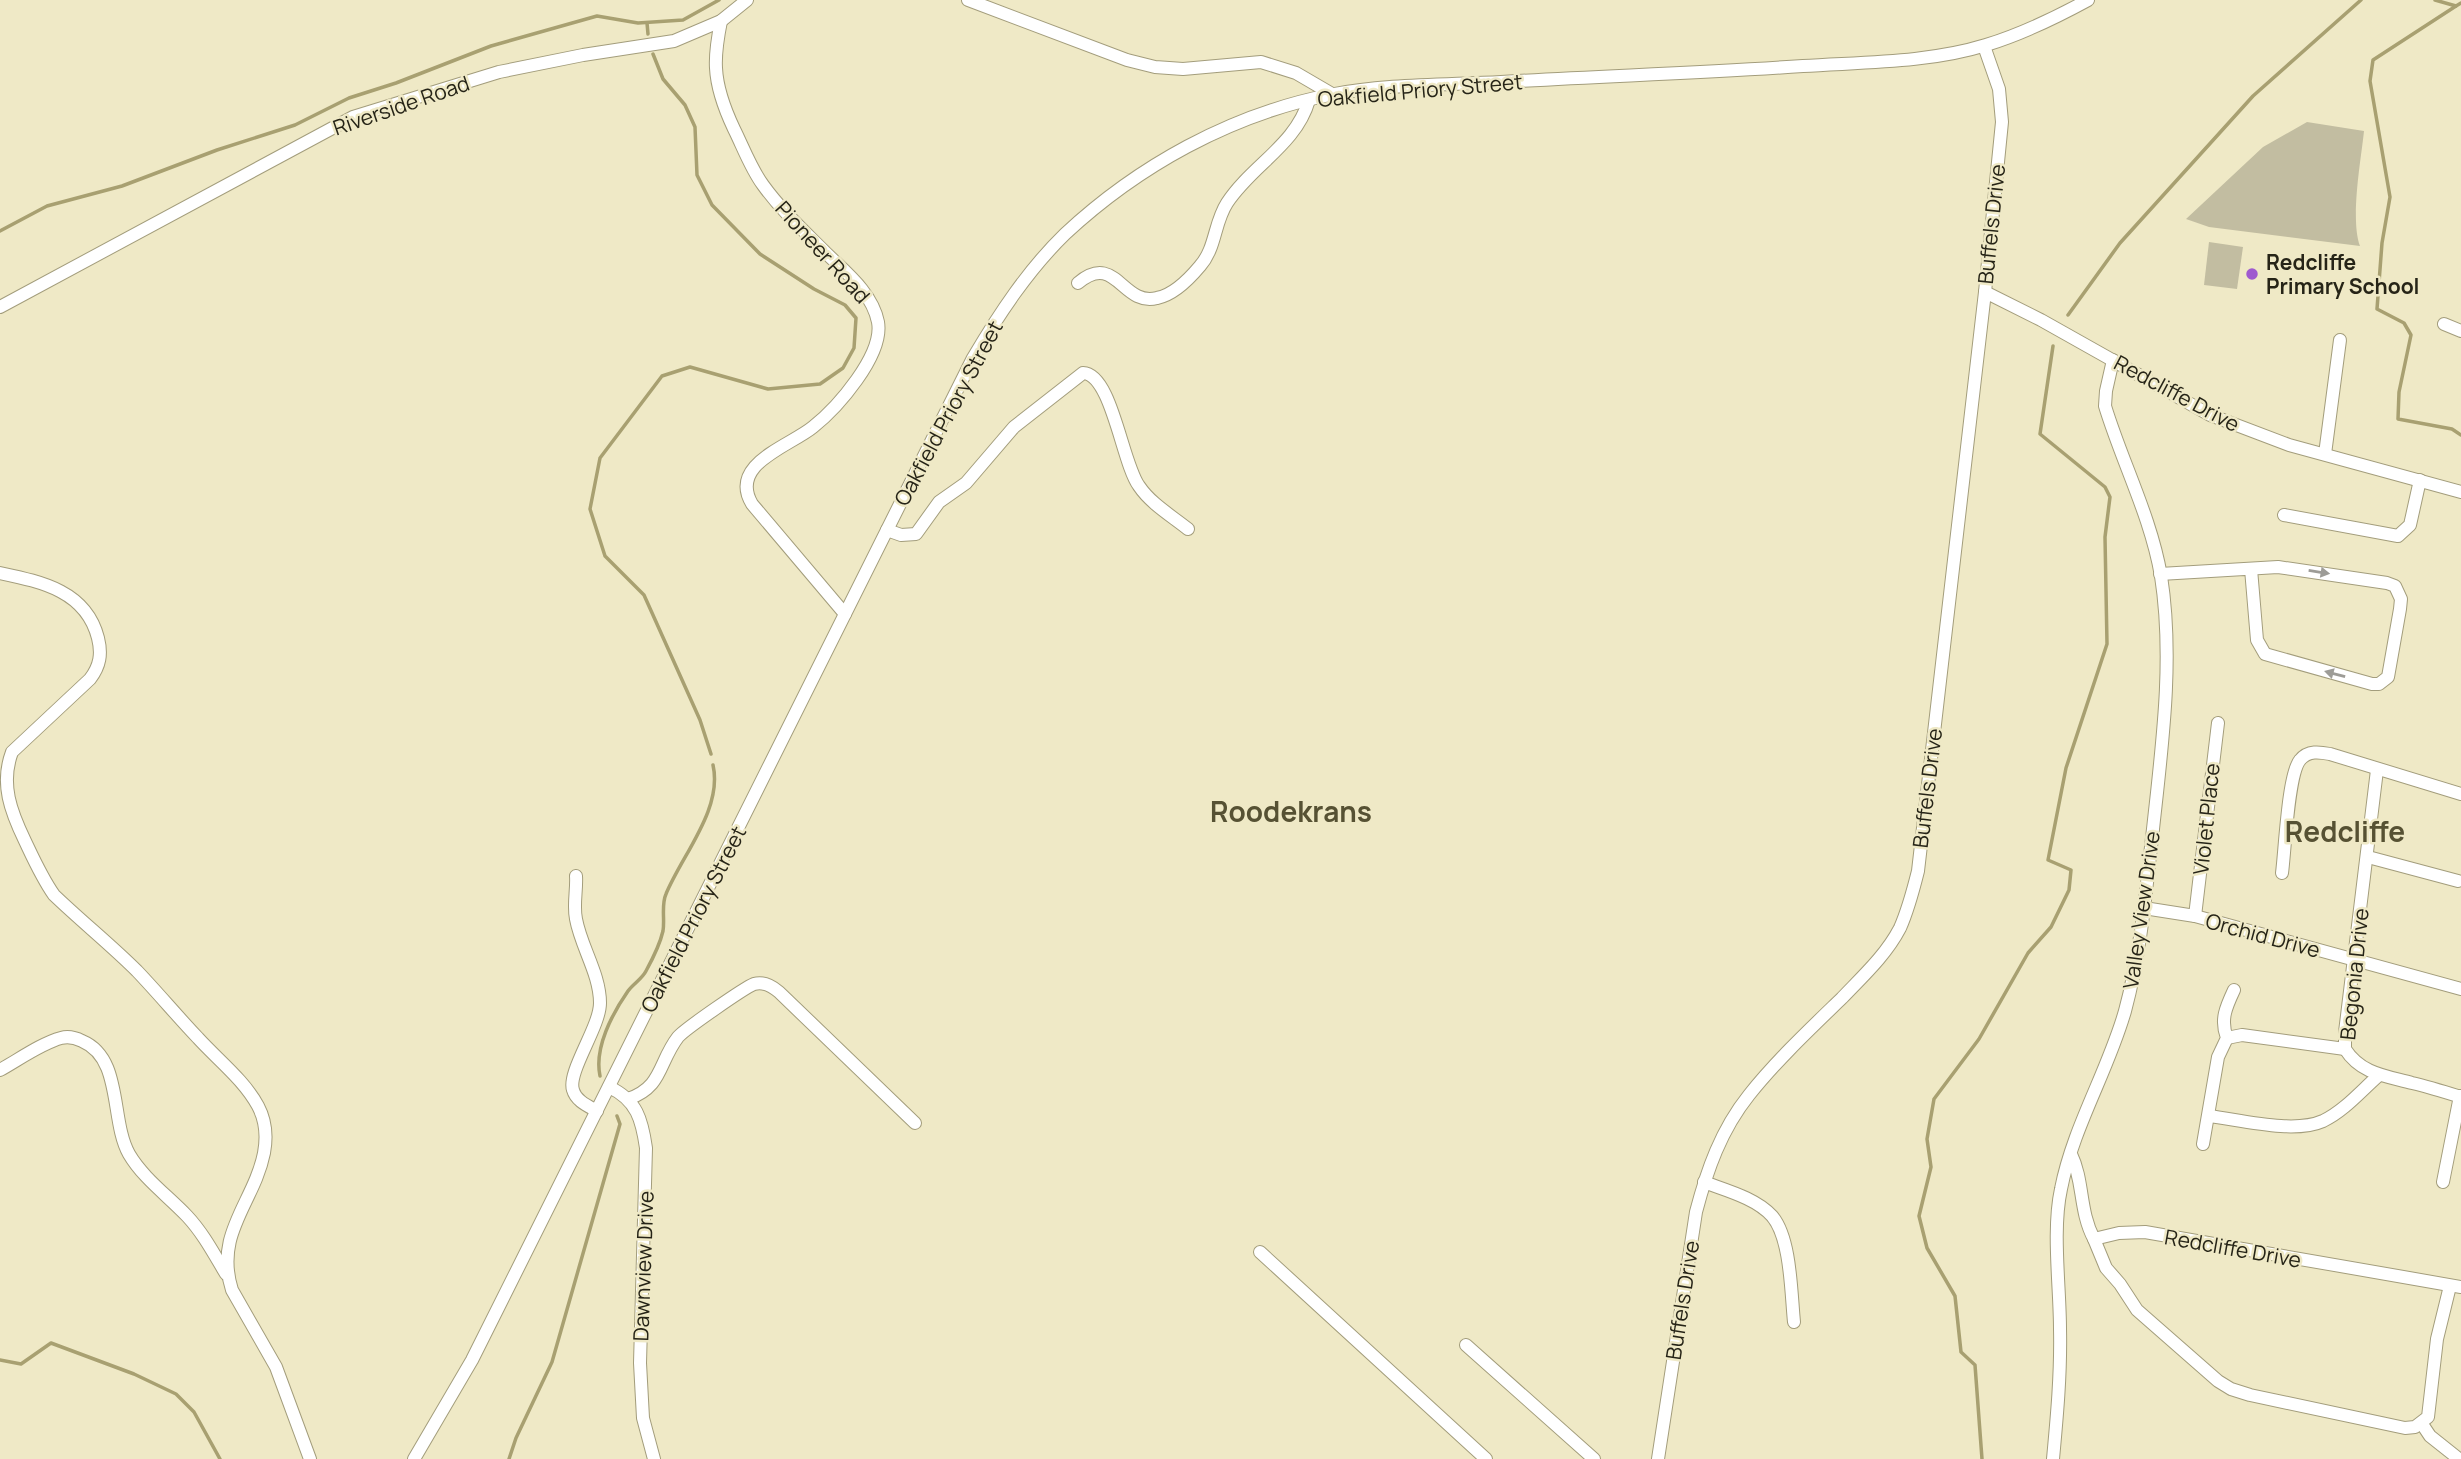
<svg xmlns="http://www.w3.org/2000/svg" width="2461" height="1459" viewBox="0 0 2461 1459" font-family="Manrope,sans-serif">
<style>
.green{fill:#c2bda1}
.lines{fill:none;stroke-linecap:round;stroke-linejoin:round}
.stream{stroke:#a8a071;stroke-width:3.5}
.minor-casing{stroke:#a39d7c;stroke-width:14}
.minor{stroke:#fff;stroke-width:12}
.oneway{fill:#9d9c97}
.poi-dot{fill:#9f5acf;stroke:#efe9c6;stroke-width:2.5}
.labels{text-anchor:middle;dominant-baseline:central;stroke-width:5;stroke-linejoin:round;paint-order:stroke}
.street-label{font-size:21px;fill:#262417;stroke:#efe9c6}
.poi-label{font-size:21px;font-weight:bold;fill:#262417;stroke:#efe9c6;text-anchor:start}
.district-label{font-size:28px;font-weight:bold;fill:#565133;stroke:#efe9c6}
</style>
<rect width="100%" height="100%" fill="#efe9c6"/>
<g class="green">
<path d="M2307,122L2364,131C2361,160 2350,219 2360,246L2209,227L2186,219L2263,147Z"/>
<path d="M2209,242L2243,247L2237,289L2204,285Z"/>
</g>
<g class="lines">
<g class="stream">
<path d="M2435,0L2456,6L2461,3"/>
<path d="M2456,6L2373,60L2370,81L2390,197L2382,243L2377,309L2404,323L2411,335L2399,392L2398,419L2452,429L2461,435"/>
<path d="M647,23L648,34"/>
<path d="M653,54L663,79L685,105L695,127L697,175L712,205L760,254L814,289L845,305L856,318L854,348L843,368L820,384L768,389L690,367L662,376L600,458L590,509L605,556L644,595L700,720L711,754"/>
<path d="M0,231L47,206L122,186L217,150L295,125L349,98L396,83L491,46L597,16L638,23L683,20L719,0"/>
<path d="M2068,315L2120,243L2253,96L2361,0"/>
<path d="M600,1076C594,1048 612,1014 628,991C633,984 642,979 646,971C652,960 660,944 663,931C665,919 661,905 666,894C682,855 723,809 713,765"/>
<path d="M0,1360L21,1364L51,1343L134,1374L176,1394L194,1412L220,1459"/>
<path d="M509,1459L516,1438L552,1362L620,1124L617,1116"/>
<path d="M1982,1459L1975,1365L1961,1352L1955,1296L1927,1248L1919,1216L1931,1167L1927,1139L1934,1099L1979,1039L2028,953L2051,927L2069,890L2071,870L2048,860L2066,768L2107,644L2105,537L2110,497L2105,487L2040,434L2053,346"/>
</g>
<g class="minor-casing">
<g id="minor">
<path d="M968,0L1127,60L1155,67L1183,69L1261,62L1296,73L1332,94"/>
<path d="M721,21C718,36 715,52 716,68C717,89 725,110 734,129C743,147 751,169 763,185C781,210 803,230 824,251C845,272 872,292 878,322C884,355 837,408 813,427C790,446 728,464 752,504L845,614"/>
<path d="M1078,283C1116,251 1122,307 1157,298C1173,295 1190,278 1200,266C1216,248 1214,223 1227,203C1252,165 1296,145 1309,100"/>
<path d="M1985,292L2041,320L2210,415L2289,445L2461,492"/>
<path d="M0,307L353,117L499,72L583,55L674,41L721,21L747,0"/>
<path d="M2444,324L2461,331"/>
<path d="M2325,454L2340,340"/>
<path d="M2284,515L2398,536L2410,525L2420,480"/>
<path d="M887,530L901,535L916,534L939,502L966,483L1014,427L1083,373C1112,374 1122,463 1139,486C1151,504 1172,516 1188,529"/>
<path d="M0,573C42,582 86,591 98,638C102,654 100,666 90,679L12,752C0,784 11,812 25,841C34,860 42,878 54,895C81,921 111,945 137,971C158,993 177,1016 198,1038C218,1060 244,1080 258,1106C266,1121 267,1137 264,1153C254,1203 214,1233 232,1290L276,1367L310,1459"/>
<path d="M2160,574L2278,567L2387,583L2395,586L2401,599L2400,609L2388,677L2379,684H2372L2265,654L2257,640L2251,569"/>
<path d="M2377,770L2345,1032V1049C2361,1074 2386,1076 2412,1083C2429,1087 2445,1092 2461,1097"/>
<path d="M2368,857L2458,881"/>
<path d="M2282,873C2285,851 2288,774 2300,760C2308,750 2320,752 2330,754L2461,794"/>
<path d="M576,876C577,890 573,905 576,919C581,947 600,974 600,1003C600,1027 567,1072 573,1090C576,1101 588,1106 597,1111"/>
<path d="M2144,908L2195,916L2461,989"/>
<path d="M2195,916L2218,723"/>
<path d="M2227,1038L2242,1035L2345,1049"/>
<path d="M0,1070C18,1060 42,1043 61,1038C68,1036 76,1038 82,1041C123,1058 110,1120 129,1154C143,1178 168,1196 187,1216C203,1233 214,1254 226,1274"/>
<path d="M609,1087C637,1100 642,1120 646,1148L640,1363L643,1418L654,1459"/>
<path d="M628,1099C663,1087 658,1063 678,1037C685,1029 744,988 754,984C764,981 772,986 779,992L915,1123"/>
<path d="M2209,1116C2241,1120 2294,1134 2323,1121C2344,1111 2361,1091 2378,1076"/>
<path d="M2203,1144L2218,1057L2227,1038C2220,1020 2226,1007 2234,990"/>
<path d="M2071,1154C2084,1181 2079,1211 2094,1239L2119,1233L2145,1232L2461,1287"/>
<path d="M1704,1182C1725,1190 1756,1198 1772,1216C1791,1238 1791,1293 1794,1322"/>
<path d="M2443,1182L2460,1096"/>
<path d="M2094,1239L2106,1268L2120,1284L2137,1310L2218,1381L2231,1389L2250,1395L2405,1428L2415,1427L2428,1417L2437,1339L2450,1286"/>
<path d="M1260,1252L1486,1459"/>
<path d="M1466,1345L1594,1459"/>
<path d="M2422,1424L2430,1436L2459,1459"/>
<path d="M414,1459L472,1360L973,358C999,314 1028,270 1065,234C1138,166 1230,115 1329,95C1385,84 1444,85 1501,82C1602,76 1702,73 1803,66C1863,62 1928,63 1986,45C2022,34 2055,18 2088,0"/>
<path d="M1658,1459L1696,1212C1707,1170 1721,1130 1749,1095C1777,1060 1810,1029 1842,998C1863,976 1886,955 1900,928C1908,910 1913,891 1918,871L1985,292L2002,122L1999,89L1984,46"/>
<path d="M2053,1459C2057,1416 2061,1373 2060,1329C2060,1287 2052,1230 2061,1189C2073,1127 2108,1071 2125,1011C2141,952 2146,890 2153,829C2162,746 2174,659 2161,576C2151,517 2122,462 2105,406L2106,391L2113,360"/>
</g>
</g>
<use href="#minor" class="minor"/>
</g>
<defs><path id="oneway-solid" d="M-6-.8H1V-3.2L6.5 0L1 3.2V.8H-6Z" transform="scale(1.75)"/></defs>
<g class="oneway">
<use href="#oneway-solid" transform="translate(2319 572) rotate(9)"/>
<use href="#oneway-solid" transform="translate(2335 674) rotate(-165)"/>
</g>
<circle class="poi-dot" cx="2252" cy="274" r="7"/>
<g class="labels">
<g class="street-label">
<text transform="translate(1420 90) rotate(-5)">Oakfield Priory Street</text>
<text transform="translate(401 105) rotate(-19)">Riverside Road</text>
<text transform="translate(1991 224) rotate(-84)">Buffels Drive</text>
<text transform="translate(823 252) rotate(48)">Pioneer Road</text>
<text transform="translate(2177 393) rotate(28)">Redcliffe Drive</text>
<text transform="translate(948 413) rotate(-62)">Oakfield Priory Street</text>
<text transform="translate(1927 788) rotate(-83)">Buffels Drive</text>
<text transform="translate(2206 819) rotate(-84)">Violet Place</text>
<text transform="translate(2141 910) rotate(-82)">Valley View Drive</text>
<text transform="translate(693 919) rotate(-63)">Oakfield Priory Street</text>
<text transform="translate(2263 935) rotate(15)">Orchid Drive</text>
<text transform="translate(2354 974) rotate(-84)">Begonia Drive</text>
<text transform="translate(2233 1248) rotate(10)">Redcliffe Drive</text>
<text transform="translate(643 1266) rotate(-88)">Dawnview Drive</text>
<text transform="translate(1682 1300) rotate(-81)">Buffels Drive</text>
</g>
<g class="poi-label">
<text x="2266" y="262">Redcliffe<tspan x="2266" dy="24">Primary School</tspan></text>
</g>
<g class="district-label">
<text x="1291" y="811">Roodekrans</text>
<text x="2345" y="831">Redcliffe</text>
</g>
</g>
</svg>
